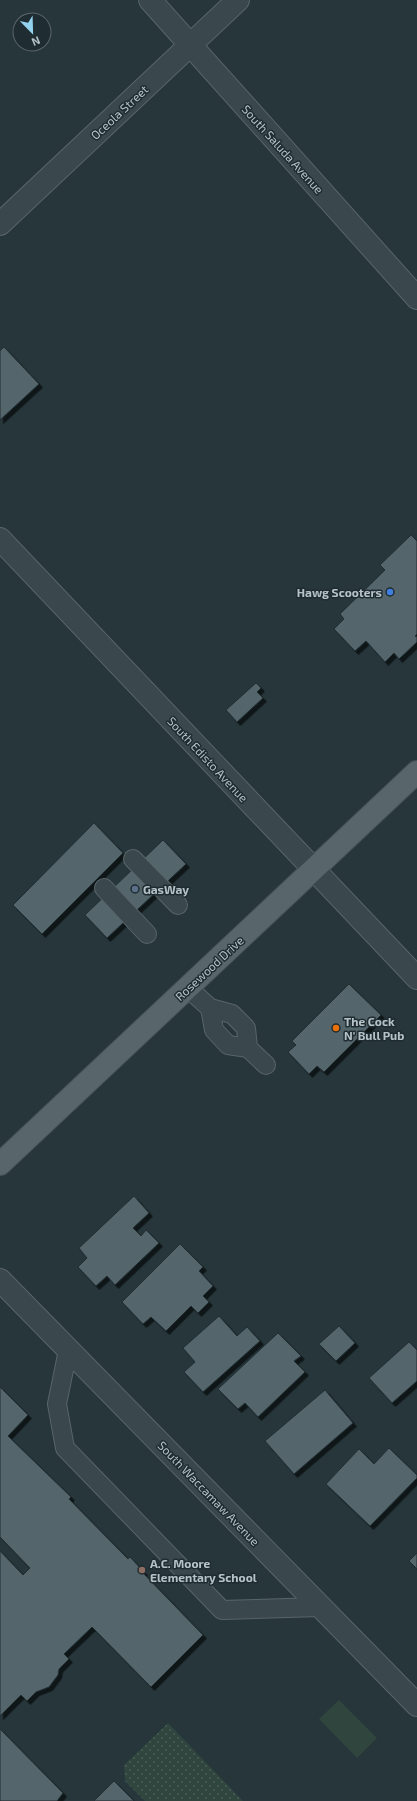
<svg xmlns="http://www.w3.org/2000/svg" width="417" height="1801" viewBox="0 0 417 1801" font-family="'Exo 2',sans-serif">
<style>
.green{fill:url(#green-dots)}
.pitch{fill:#2f453e}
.building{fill:#54656c;stroke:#212e33;filter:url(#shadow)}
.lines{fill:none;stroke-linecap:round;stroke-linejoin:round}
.service-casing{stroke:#58656a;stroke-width:20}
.minor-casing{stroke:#58656a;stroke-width:24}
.primary-casing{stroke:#465358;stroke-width:24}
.service{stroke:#3a474c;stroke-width:18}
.minor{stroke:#3a474c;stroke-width:22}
.primary{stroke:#58666c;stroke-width:22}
.shop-dot{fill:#3f7fe0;stroke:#1f2c31;stroke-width:1.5}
.service-dot{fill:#5c6f8a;stroke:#1f2c31;stroke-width:1.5}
.food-dot{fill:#e8710a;stroke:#1f2c31;stroke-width:1.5}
.education-dot{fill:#8d6e63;stroke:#1f2c31;stroke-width:1.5}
.labels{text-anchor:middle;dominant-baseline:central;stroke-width:3;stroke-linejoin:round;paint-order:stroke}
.street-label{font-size:12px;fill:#b5c2c7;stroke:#1f2c31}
.poi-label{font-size:12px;font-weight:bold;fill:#b5c2c7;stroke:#1f2c31;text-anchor:start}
</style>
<defs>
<pattern id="green-dots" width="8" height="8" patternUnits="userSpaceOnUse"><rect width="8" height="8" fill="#2f453e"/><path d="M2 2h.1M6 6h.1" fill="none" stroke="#4b5e58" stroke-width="1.8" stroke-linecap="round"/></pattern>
<filter id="shadow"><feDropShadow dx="3.5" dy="3.5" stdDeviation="0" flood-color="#0009"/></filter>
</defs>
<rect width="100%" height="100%" fill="#26363b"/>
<path class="green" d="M168,1723L243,1801H145L125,1781L124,1765Z"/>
<path class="pitch" d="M339,1700L377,1738L357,1758L319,1719Z"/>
<g class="building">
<path d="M4,347L39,384L0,420V351Z"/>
<path d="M411,535L417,541V634L415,636L417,637V642L399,659L394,653L385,662L366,641L355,651L334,629L344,619L340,614L385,570L380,565Z"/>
<path d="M256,683L261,688L257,692L263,698L237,722L226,710Z"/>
<path d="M94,823L123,853L42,934L13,905Z"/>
<path d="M163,840L186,864L107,938L85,915Z"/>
<path d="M349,984L381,1015L324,1072L317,1066L309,1074L288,1052L296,1045L292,1041Z"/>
<path d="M134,1196L149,1213L133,1228L141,1236L146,1230L159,1243L115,1285L107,1276L96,1286L78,1267L87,1258L79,1248Z"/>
<path d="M180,1244L203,1267L199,1271L213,1286L203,1296L209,1302L198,1313L191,1306L166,1331L151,1317L143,1324L122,1302Z"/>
<path d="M219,1316L237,1336L247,1327L260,1341L203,1392L184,1372L195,1362L183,1348Z"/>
<path d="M339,1326L355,1343L336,1361L319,1344Z"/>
<path d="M278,1333L301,1356L294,1361L305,1372L258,1417L245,1403L238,1409L218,1389Z"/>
<path d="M409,1342L417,1350V1381L392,1403L369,1378Z"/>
<path d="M0,1387L28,1415L8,1436L71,1497L69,1499L128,1559L130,1557L144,1572L143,1573L203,1635L151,1687L92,1627L64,1654L69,1659L59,1669L58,1675L49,1687L36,1692L27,1701L21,1695L0,1716V1551L23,1575L30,1568L0,1537Z"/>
<path d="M325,1390L353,1423L294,1474L265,1441Z"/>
<path d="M389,1448L417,1475V1478L370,1526L326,1484L359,1449L374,1464Z"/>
<path d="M417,1553V1569L409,1561Z"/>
<path d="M0,1729L63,1793L57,1801H0Z"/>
<path d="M114,1781L134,1801H94Z"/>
</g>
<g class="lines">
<g class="service-casing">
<g id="service">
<path d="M133,859L178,905"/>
<path d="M104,888L147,934"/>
<path d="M188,988L210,1008L232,1014L246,1028L248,1048"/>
<path d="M210,1008L214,1030L228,1045L248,1048L266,1065"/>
<path d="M68,1350L57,1404L65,1448L222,1610L321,1607"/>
</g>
</g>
<g class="minor-casing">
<g id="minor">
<path d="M150,0L417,298"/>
<path d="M0,224L238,0"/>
<path d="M0,539L417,978"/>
<path d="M0,1280L417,1705"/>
</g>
</g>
<g class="primary-casing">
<path id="primary" d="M0,1164L417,772"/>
</g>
<use href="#service" class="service"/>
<use href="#minor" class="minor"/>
<use href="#primary" class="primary"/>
</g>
<circle class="shop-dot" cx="390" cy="592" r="4"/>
<circle class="service-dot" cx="135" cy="889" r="4"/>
<circle class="food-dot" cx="336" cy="1028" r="4"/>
<circle class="education-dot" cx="142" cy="1570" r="4"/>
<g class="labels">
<g class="street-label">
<text transform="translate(119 112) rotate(-43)">Oceola Street</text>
<text transform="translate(283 149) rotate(48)">South Saluda Avenue</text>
<text transform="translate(208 759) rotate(47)">South Edisto Avenue</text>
<text transform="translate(209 968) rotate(-43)">Rosewood Drive</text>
<text transform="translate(209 1493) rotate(46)">South Waccamaw Avenue</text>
</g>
<g class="poi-label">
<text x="382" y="592" text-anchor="end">Hawg Scooters</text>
<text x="143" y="889">GasWay</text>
<text x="344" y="1021">The Cock<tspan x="344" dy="14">N' Bull Pub</tspan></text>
<text x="150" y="1563">A.C. Moore<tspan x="150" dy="14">Elementary School</tspan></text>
</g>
</g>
<g transform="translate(32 32) rotate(157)"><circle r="19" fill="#1f2c31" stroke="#5b686d"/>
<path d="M0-3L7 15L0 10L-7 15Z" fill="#93d2ee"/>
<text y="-6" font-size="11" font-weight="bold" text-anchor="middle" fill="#b5c2c7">N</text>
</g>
</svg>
